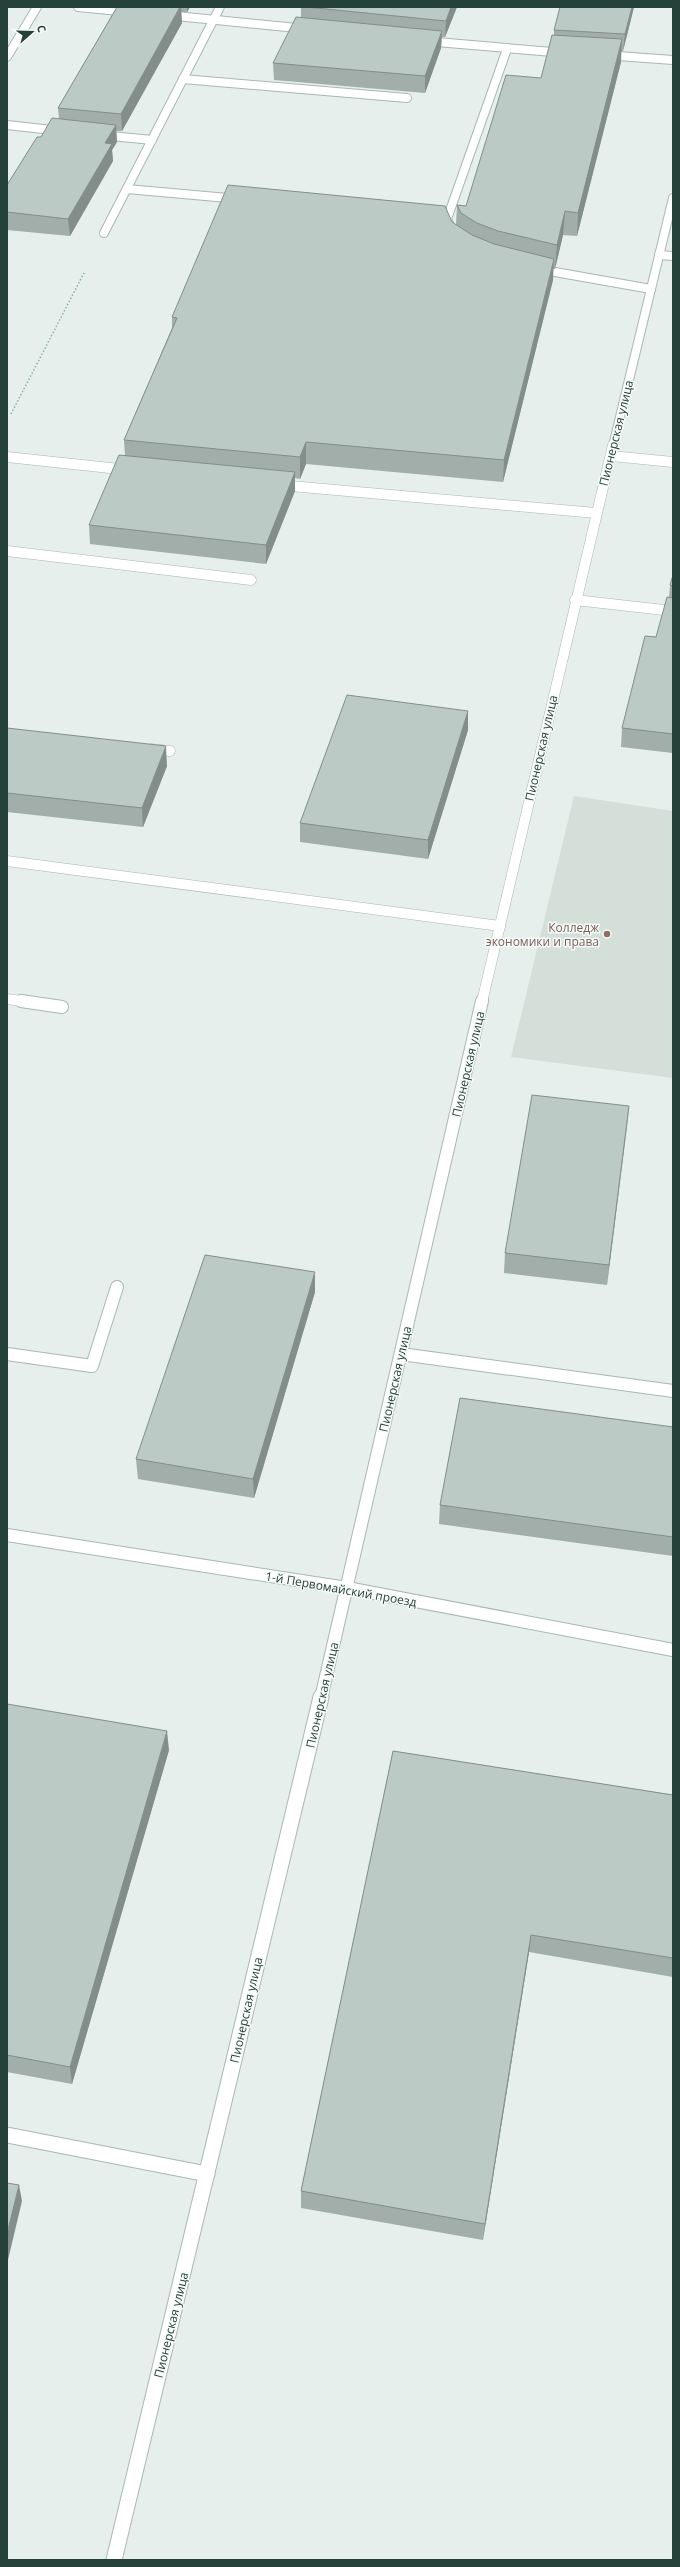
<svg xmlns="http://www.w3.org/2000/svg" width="680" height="2567" viewBox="0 0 680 2567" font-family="'Open Sans',sans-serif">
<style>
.built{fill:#d4dfda}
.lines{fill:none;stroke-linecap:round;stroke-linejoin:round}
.service-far3-casing{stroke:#a8b8b2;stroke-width:10}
.service-far2-casing{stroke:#a8b8b2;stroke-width:11}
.service-far1-casing{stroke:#a8b8b2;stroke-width:14}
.service-casing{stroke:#a8b8b2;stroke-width:17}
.minor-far3-casing{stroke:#a8b8b2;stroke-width:10}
.minor-far2-casing{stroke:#a8b8b2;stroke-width:11}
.minor-far1-casing{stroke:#a8b8b2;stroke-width:14}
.minor-casing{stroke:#a8b8b2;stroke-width:17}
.path{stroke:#86b3a5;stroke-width:1.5;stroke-dasharray:1.5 2;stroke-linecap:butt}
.service-far3{stroke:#fff;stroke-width:8}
.service-far2{stroke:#fff;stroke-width:10}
.service-far1{stroke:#fff;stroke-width:12}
.service{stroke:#fff;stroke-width:15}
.minor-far3{stroke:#fff;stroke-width:8}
.minor-far2{stroke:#fff;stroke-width:10}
.minor-far1{stroke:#fff;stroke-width:12}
.minor{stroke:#fff;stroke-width:15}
.wall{fill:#a1aea9}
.shaded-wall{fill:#838d89}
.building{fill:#bbcac4;stroke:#838d89}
.education-dot{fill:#8d6e63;stroke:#f7fbf9;stroke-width:1.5}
.labels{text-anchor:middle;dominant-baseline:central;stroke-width:3;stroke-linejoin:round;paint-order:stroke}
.street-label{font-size:12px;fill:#24423a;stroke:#f7fbf9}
.education-label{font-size:12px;fill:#785e54;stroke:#f7fbf9;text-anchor:end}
</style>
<rect width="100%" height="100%" fill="#e6efeb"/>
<path class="built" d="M574,796L673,811V1078L511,1057Z"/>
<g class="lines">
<g class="service-far3-casing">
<g id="service-far3">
<path d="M183,79L407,98"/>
<path d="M7,125L61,131"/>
<path d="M101,135L152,140"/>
<path d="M127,189L239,199"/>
<path d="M452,230L447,219L507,49"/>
<path d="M104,233L220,7"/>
<path d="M659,255L673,256"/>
<path d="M538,269L651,289"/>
</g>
</g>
<g class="service-far2-casing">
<g id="service-far2">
<path d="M7,457L129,470"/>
<path d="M279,485L596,513"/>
<path d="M7,551L251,580"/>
<path d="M575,600L673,611"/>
<path d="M151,749L170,751"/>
<path d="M7,999L28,1002"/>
</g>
</g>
<g class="service-far1-casing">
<g id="service-far1">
<path d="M21,1001L62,1007"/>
<path d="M7,1354L92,1366L117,1287"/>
<path d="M401,1354L673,1391"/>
</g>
</g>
<g class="service-casing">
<path id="service" d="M7,2135L207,2174"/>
</g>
<g class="minor-far3-casing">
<g id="minor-far3">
<path d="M78,7L130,12"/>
<path d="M166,15L307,29"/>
<path d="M425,41L564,53"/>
<path d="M604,55L673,60"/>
<path d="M7,57L37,7"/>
<path d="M613,446L673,198"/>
</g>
</g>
<g class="minor-far2-casing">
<g id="minor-far2">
<path d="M611,456L673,462"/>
<path d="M7,861L500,926"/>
<path d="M482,1002L613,445"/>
</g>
</g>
<g class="minor-far1-casing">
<g id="minor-far1">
<path d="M7,1535L347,1588L673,1650"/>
<path d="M321,1698L482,1001"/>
</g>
</g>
<g class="minor-casing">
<path id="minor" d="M114,2560L321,1697"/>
</g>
<path class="path" d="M11,414L85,271"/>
<use href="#service-far3" class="service-far3"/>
<use href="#service-far2" class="service-far2"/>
<use href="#service-far1" class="service-far1"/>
<use href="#service" class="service"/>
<use href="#minor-far3" class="minor-far3"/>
<use href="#minor-far2" class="minor-far2"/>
<use href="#minor-far1" class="minor-far1"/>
<use href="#minor" class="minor"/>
</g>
<g class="wall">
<path d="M117,7H190L187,12H181L182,23L122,131H116L117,142L112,150L113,161L70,236L7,230V185L41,137L59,119L58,108Z"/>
<path d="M301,7H457L445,37H442L441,48L425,93L274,80L273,63L301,18Z"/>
<path d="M634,7L623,51H621V62L577,236L563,235L555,269H553V280L503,482L306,464L300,479L295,478V491L266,564L90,544L89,525L125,456L124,440L172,328V317L452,222L456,225L457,205L466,206L541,78L554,35V30Z"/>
<path d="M673,575V753L621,747L622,728L656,637L669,598L670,585Z"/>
<path d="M7,728L167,766L143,827L7,812Z"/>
<path d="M468,730L428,859L300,842V823Z"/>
<path d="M629,1106L607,1285L504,1273L505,1253Z"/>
<path d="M315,1292L254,1498L138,1479L136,1459Z"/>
<path d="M673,1427V1556L439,1524L440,1505Z"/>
<path d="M7,1704L169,1750L72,2084L7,2072Z"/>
<path d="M393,1751L673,1795V1977L529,1952L483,2240L301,2208V2191Z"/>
</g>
<g class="shaded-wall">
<path d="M180,7H181L182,23L122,131L121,114Z"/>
<path d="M187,7H190L187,12Z"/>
<path d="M451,7H457L445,37L446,21Z"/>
<path d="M632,7H634L623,51L625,34Z"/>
<path d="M442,31L441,48L425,93V76Z"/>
<path d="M622,39L621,62L577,236L578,213Z"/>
<path d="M116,125L117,142L112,150L113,161L70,236L68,219L105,143Z"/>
<path d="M565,211L563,235L555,269L557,245Z"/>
<path d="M554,259L553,280L503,482L504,460Z"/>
<path d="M306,442V464L300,479V457Z"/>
<path d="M295,472V491L266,564V545Z"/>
<path d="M468,711V730L428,859V840Z"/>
<path d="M166,746L167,766L143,827L142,808Z"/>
<path d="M629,1106L627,1126L607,1285L609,1265Z"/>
<path d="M315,1272V1292L254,1498L253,1479Z"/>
<path d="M167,1731L169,1750L72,2084L70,2067Z"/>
<path d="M531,1935L529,1952L483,2240L485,2224Z"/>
<path d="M19,2185L22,2201L7,2264V2234Z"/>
</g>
<g class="building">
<path d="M117,7H180L121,114L58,108Z"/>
<path d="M306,7H451L446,21Z"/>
<path d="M560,7H632L625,34L554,30Z"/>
<path d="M296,17L442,31L425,76L273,63Z"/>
<path d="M552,35L622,39L578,213L565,211L557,245L498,231L477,223L461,213L457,205L466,206L506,75L541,78Z"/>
<path d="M52,118L116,125L105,143L112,144L68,219L7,212V185L37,137H41Z"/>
<path d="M228,185L445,206L452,222L472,235L494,244L554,259L504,460L306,442L300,457L124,440L177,318L172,317Z"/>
<path d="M119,455L295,472L266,545L89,525Z"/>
<path d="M673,575V586L670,585Z"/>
<path d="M667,597L673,598V734L622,728L645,636L656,637Z"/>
<path d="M347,695L468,711L428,840L300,823Z"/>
<path d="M7,728L166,746L142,808L7,793Z"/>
<path d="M532,1095L629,1106L609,1265L505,1253Z"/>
<path d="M205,1255L315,1272L253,1479L136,1459Z"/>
<path d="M460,1398L673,1427V1537L440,1505Z"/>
<path d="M7,1704L167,1731L70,2067L7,2055Z"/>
<path d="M393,1751L673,1795V1958L531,1935L485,2224L301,2191Z"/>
<path d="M7,2183L19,2185L7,2234Z"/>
</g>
<circle class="education-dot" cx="607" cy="934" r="4"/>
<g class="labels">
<g class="street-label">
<text transform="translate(616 433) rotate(-76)">Пионерская улица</text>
<text transform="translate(541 748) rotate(-77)">Пионерская улица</text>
<text transform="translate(468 1064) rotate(-77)">Пионерская улица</text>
<text transform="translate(395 1379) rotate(-77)">Пионерская улица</text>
<text transform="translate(341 1589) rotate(10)">1-й Первомайский проезд</text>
<text transform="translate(322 1695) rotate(-77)">Пионерская улица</text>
<text transform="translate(246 2010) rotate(-77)">Пионерская улица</text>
<text transform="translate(171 2325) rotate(-76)">Пионерская улица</text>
</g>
<g class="education-label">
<text x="599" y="927">Колледж<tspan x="599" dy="14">экономики и права</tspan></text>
</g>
</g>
<rect width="680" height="2567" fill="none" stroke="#24423a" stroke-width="16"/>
<g transform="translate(32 32) rotate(70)" stroke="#f7fbf9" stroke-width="3" paint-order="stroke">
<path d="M0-3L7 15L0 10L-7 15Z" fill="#24423a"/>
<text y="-6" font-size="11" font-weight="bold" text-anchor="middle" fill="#24423a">С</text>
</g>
</svg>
